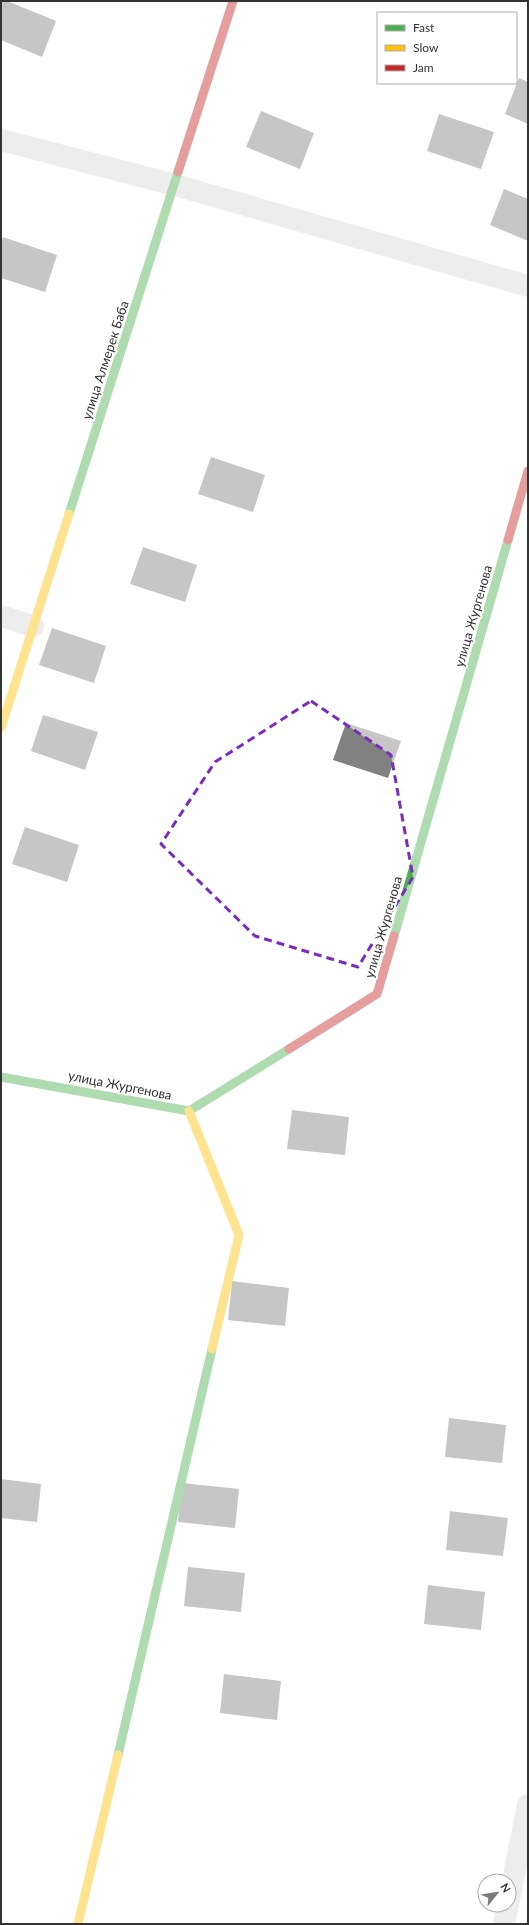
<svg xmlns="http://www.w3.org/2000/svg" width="529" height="1925" viewBox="0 0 529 1925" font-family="Lato,sans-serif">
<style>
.building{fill:#818181}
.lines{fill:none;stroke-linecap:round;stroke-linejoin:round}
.street{stroke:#d7d7d7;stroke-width:22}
.fast{stroke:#4caf50;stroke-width:9}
.slow{stroke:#ffc107;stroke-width:9}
.jam{stroke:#c62828;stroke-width:9}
.marked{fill:none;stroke:#7b2cbf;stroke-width:3;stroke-dasharray:8 5;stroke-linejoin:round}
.labels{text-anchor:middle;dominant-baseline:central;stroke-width:4;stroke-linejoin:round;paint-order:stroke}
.street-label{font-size:13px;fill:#333;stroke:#fff}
</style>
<rect width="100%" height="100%" fill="#fff"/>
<g class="building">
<path d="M2,1H7L56,21L42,57L1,40Z"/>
<path d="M519,78L528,82V124L505,114Z"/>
<path d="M261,111L314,133L300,169L246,147Z"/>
<path d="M439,114L494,132L481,169L427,151Z"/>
<path d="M504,189L528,199V241L490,225Z"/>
<path d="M3,237L57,255L45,292L1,278V243Z"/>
<path d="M211,457L265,475L253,512L198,494Z"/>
<path d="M143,547L197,565L185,602L130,584Z"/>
<path d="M52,628L106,646L94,683L39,665Z"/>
<path d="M43,715L98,732L85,770L31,751Z"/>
<path d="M346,723L401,741L388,778L333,760Z"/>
<path d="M25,827L79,845L67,882L12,864Z"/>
<path d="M292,1110L349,1117L345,1155L287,1149Z"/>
<path d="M232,1281L289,1288L285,1326L228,1320Z"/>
<path d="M449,1418L506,1425L502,1463L445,1457Z"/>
<path d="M1,1479L41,1484L37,1522L1,1518Z"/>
<path d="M182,1483L239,1489L235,1528L178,1522Z"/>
<path d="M450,1511L508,1518L503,1556L446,1550Z"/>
<path d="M188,1567L245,1573L241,1612L184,1606Z"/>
<path d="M428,1585L485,1592L481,1630L424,1624Z"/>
<path d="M224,1674L281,1681L277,1720L220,1713Z"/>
</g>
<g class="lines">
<g class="street">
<path d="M1,140L175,185L528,286"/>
<path d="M1,616L33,626"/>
<path d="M509,1900L528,1805"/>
<path d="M504,1924L508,1905"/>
</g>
<g class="fast">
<path d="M69,514L178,172"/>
<path d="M394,936L508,540"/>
<path d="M1,1077L189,1111L289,1049"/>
<path d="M118,1755L212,1349"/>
</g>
<g class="slow">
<path d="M1,728L69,514"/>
<path d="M189,1111L239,1235L212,1349"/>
<path d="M78,1924L118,1755"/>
</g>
<g class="jam">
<path d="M178,172L233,1"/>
<path d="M508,540L528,471"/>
<path d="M289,1049L377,994L394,936"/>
</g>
</g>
<path d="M0 0H529V1925H0ZM311,701L391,755L413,877L358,967L255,936L161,844L215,762Z" fill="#fff" fill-opacity=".55" fill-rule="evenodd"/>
<path class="marked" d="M311,701L391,755L413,877L358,967L255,936L161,844L215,762Z"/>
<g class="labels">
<g class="street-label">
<text transform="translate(105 360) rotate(-72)">улица Алмерек Баба</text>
<text transform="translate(473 616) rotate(-74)">улица Жургенова</text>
<text transform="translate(383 927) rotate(-74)">улица Жургенова</text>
<text transform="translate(120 1085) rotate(11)">улица Жургенова</text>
</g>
</g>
<rect width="529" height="1925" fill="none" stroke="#333333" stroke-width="4"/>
<rect x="377" y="12" width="140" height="72" fill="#ffffff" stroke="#adadad"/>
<rect x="385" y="25" width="20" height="6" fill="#4caf50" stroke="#adadad"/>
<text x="413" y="32" font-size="12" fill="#333333">Fast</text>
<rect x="385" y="45" width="20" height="6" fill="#ffc107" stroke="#adadad"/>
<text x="413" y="52" font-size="12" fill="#333333">Slow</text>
<rect x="385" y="65" width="20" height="6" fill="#c62828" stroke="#adadad"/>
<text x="413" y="72" font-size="12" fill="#333333">Jam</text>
<g transform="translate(497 1893) rotate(60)"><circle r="19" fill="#ffffff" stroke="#adadad"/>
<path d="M0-3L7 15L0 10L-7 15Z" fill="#7a7a7a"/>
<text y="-6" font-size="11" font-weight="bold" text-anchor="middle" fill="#333333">N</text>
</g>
</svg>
